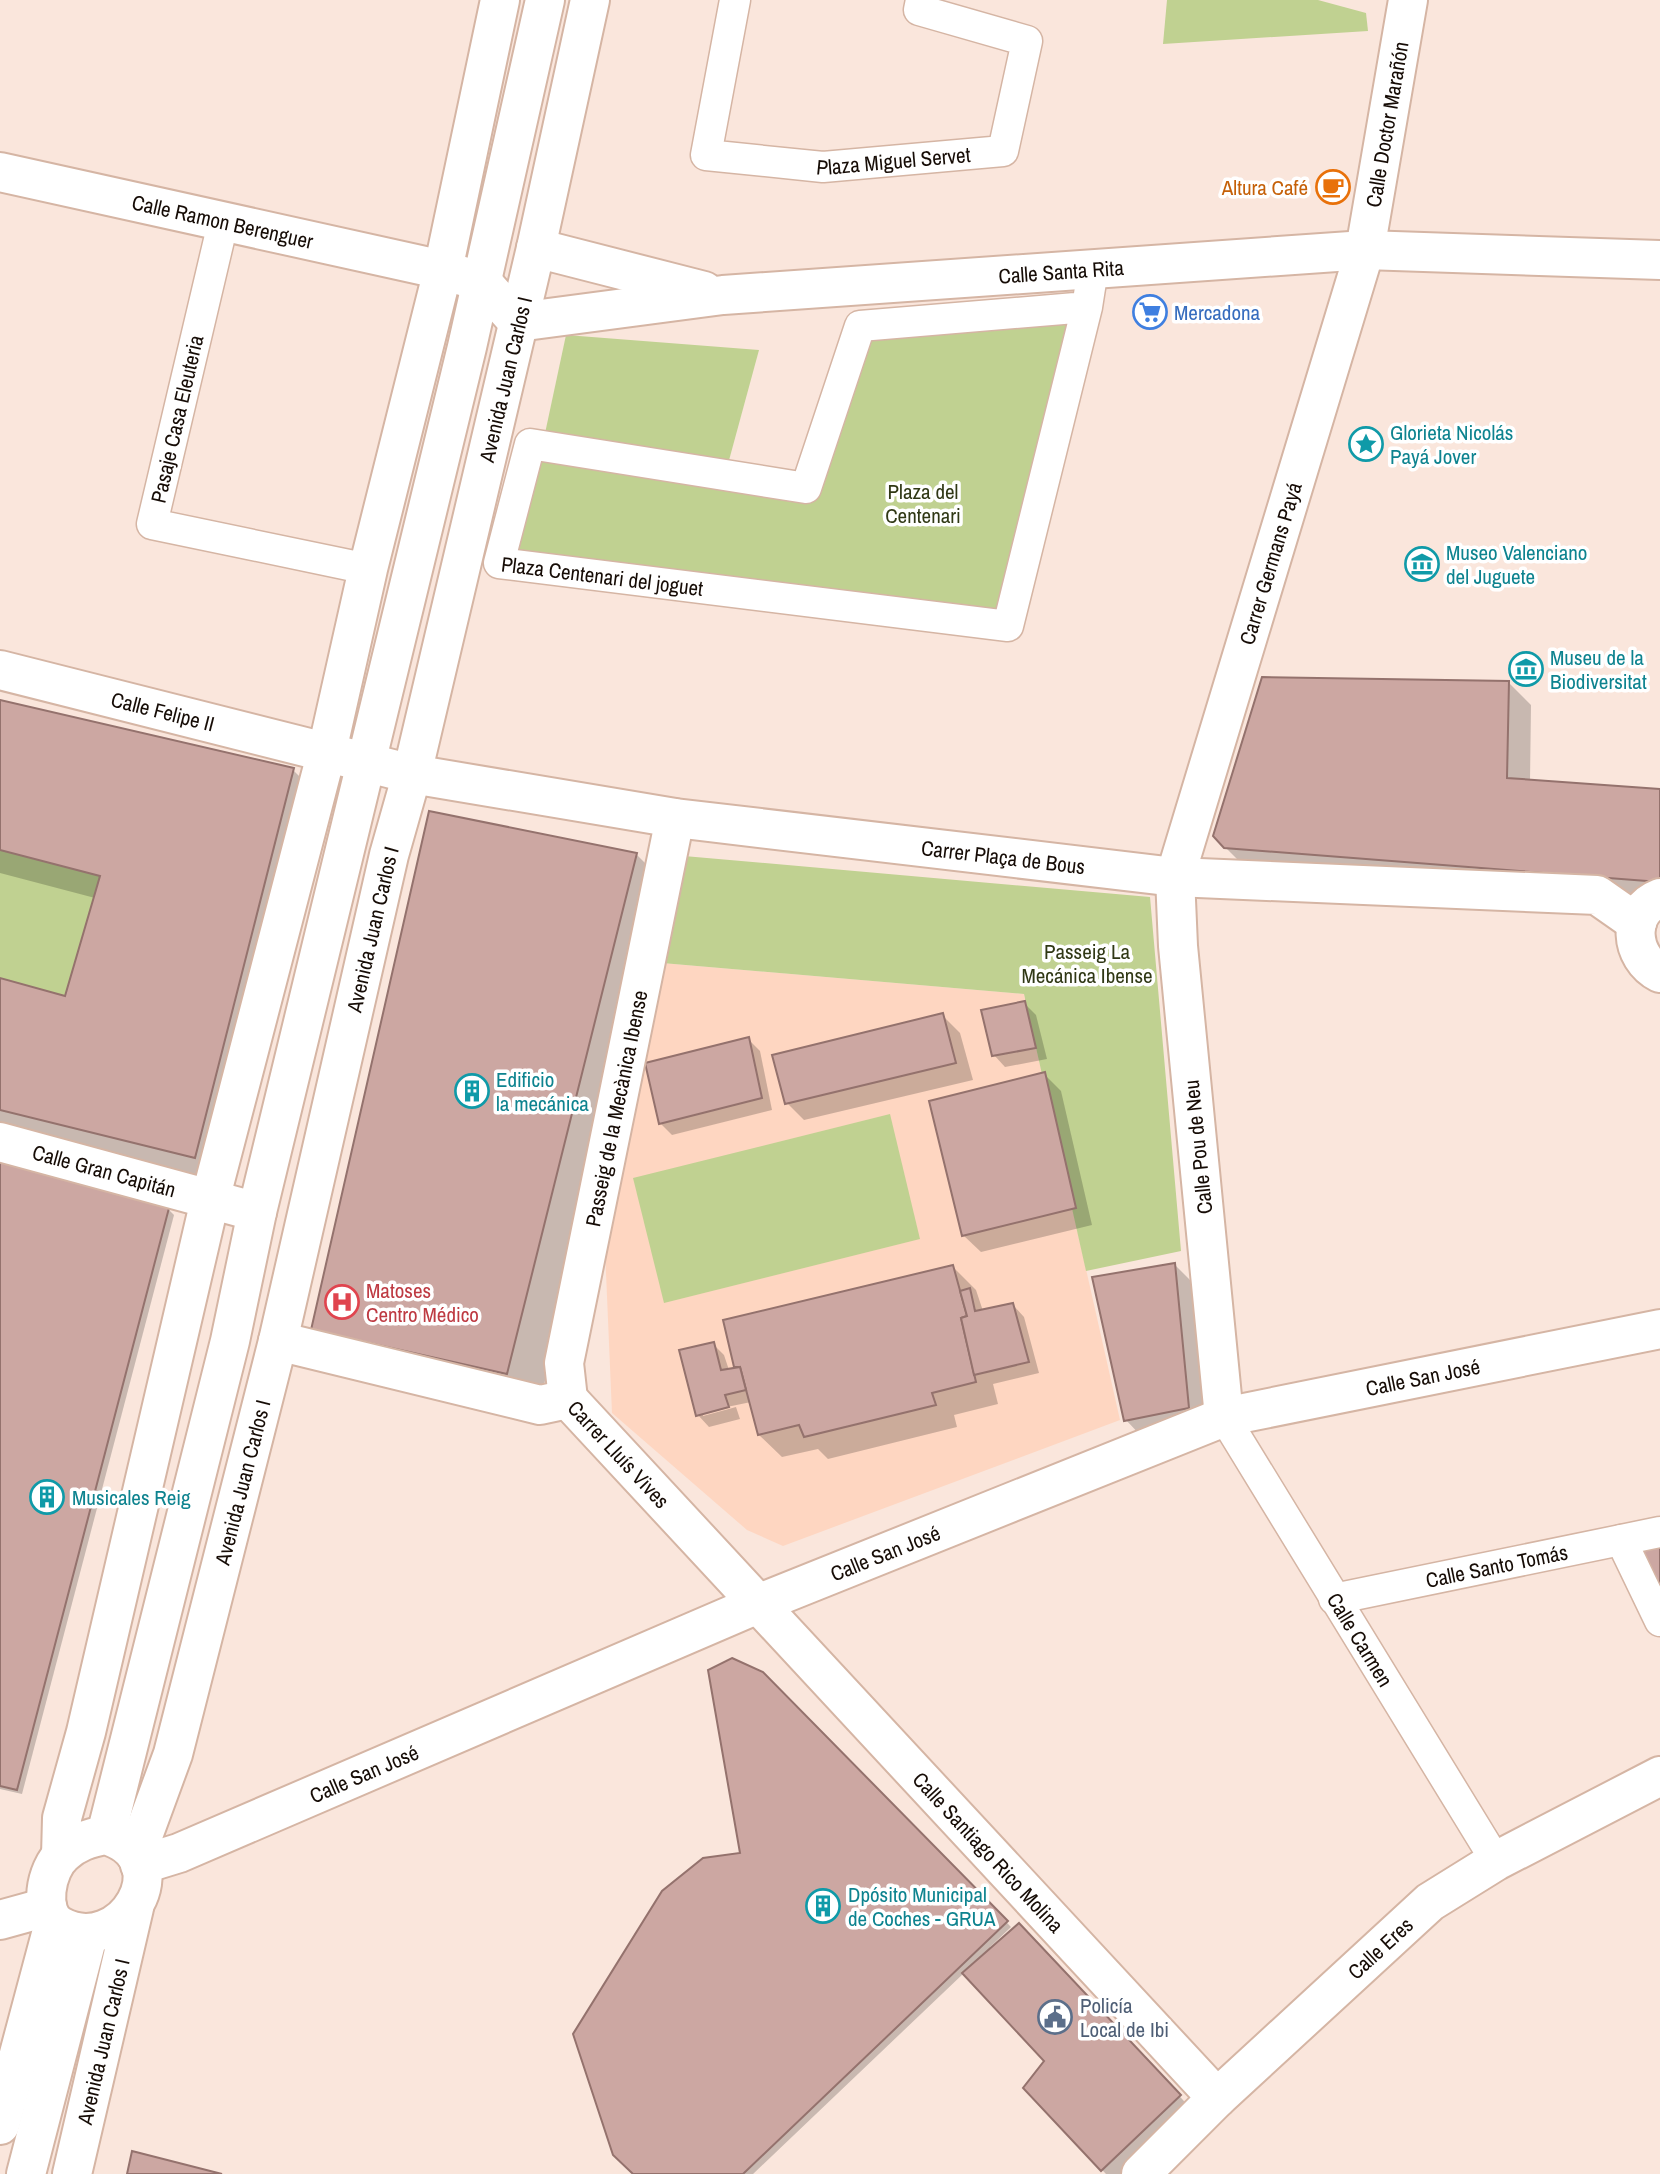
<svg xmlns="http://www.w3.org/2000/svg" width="1660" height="2174" viewBox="0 0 1660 2174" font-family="'Archivo Narrow',sans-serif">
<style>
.built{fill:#fed6c1}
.green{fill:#c0d191}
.shadow{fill:#0003}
.building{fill:#cca7a2;stroke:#94726d;stroke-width:2}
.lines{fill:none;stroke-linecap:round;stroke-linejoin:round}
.pedestrian-casing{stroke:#d5b5a4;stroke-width:33}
.minor-casing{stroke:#d5b5a4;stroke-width:42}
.secondary-casing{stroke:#d5b5a4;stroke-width:42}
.pedestrian{stroke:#fff;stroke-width:30}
.minor{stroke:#fff;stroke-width:38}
.secondary{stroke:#fff;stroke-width:38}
.labels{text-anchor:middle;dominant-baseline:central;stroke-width:7;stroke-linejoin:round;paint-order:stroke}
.street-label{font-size:21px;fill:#160c06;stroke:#fff}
.food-label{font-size:21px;fill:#c56008;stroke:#fff;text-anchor:end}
.shop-label{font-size:21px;fill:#366cbe;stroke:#fff;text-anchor:start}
.culture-label{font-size:21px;fill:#0d838f;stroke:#fff;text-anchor:start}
.park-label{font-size:21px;fill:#303815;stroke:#fff}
.health-label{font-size:21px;fill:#be3a42;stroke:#fff;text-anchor:start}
.service-label{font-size:21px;fill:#4e5e75;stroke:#fff;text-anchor:start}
</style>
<rect width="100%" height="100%" fill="#fae6dc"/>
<path class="built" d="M662,963L1024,994L1120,1420L783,1546L747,1530L612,1413L604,1226Z"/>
<g class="green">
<path d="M1167,0H1318L1366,13L1368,31L1163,44Z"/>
<path d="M1084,320L998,625L499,563L527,453L814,496L865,332Z"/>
<path d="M566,335L759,350L725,475L544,438Z"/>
<path d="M0,850L100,876L65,996L0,978Z"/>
<path d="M684,856L1150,897L1181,1251L1086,1271L1024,994L662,963Z"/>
<path d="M890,1114L920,1239L664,1303L633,1178Z"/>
</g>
<g class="shadow">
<path d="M1508,682L1531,705L1530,781L1660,791V902L1248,870L1225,847Z"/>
<path d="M0,702L293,770L325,802L227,1189L0,1133V980L66,998L95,898L0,873Z"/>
<path d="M636,854L668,886L539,1405L313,1329Z"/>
<path d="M1024,1003L1036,1015L1047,1059L1005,1067L994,1055Z"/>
<path d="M942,1015L960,1033L973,1080L804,1120L787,1103Z"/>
<path d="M748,1039L760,1051L772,1110L672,1135L660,1123Z"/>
<path d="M1044,1074L1061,1091L1092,1225L981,1252L963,1235Z"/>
<path d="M0,1163L168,1209L174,1215L22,1794L0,1789Z"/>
<path d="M1175,1265L1192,1282L1205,1425L1143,1438L1126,1420Z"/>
<path d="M953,1267L976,1290L983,1311L1013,1305L1024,1317L1039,1373L993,1384L998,1404L954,1415L957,1427L828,1459L818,1449L782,1457L759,1435L751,1402L703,1412V1416L736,1407L740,1419L709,1427L698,1415L713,1344L724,1355L729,1370L738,1369L736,1366Z"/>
<path d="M762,1673L1011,1927L990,1947L992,1949L1037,1943L1196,2114L1133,2174H1106L1025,2088L1047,2061L964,1973L753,2174H635L742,1854Z"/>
</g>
<g class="building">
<path d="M1262,677L1509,681L1507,778L1660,789V882L1224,848L1213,836Z"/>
<path d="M0,700L294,768L195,1158L0,1110V978L65,996L100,876L0,850Z"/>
<path d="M429,811L637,853L507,1374L311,1330Z"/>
<path d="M1025,1001L1036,1048L992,1056L981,1010Z"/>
<path d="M943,1013L956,1063L785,1104L772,1055Z"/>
<path d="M749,1037L762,1098L659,1124L645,1063Z"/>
<path d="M1045,1072L1076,1208L962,1236L929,1101Z"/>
<path d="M0,1161L169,1208L17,1790L0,1786Z"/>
<path d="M1175,1263L1189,1408L1124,1421L1092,1277Z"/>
<path d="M953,1265L967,1316L961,1318L976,1382L932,1393L936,1405L804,1437L799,1425L758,1435L740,1367H734L723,1320Z"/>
<path d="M970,1288L975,1311L1013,1303L1029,1362L974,1375L961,1318L967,1316L960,1291Z"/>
<path d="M714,1342L721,1370L740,1367L746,1390L725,1395L729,1407L696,1416L679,1350Z"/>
<path d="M1660,1534V1601L1630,1538Z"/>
<path d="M732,1658L763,1672L1008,1921L743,2174H633L613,2155L573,2034L662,1891L703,1858L740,1853L708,1670Z"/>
<path d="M1019,1923L1181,2095L1101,2171L1023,2088L1044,2061L962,1973Z"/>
<path d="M132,2151L222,2174H127Z"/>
</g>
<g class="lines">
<g class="pedestrian-casing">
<g id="pedestrian">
<path id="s1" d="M735,0L706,155L823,167L1003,151L1027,41L919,10L921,0"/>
<path d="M223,223L152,524L368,569"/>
<path id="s2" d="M1087,307L860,326L806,488L530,444L499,563L1008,626L1087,307L1093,269"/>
<path id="s3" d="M1224,1417L1496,1861"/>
<path d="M1621,1540L1660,1621"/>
<path id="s4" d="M1334,1599L1660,1532"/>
</g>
</g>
<g class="minor-casing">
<g id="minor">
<path id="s5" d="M0,172L443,270L482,282L518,322L723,295L1365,250L1660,260"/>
<path d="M536,248L704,291"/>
<path id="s6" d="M0,670L412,774L675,818L1175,877L1597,895L1637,923"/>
<path d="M1660,898C1625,911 1630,958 1660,973"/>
<path id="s7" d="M0,1142L257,1212"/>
<path d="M278,1341L540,1405L568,1399"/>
<path id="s8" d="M568,1399L1217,2098"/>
<path id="s9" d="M568,1399L564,1363L675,818"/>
<path id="s10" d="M1224,1417L1178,946L1175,877L1365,250L1408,0"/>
<path id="s11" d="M136,1855L173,1754L278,1341L389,855L412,774L536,248L590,0"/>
<path d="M61,1856L62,1818L86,1732L210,1200L327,751L368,569L443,270L500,0"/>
<path id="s12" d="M140,1865L179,1853L760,1603L1224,1417L1660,1329"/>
<path d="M0,1920L47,1907"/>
<path d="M0,2125L54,1923"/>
<path id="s13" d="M72,2174L134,1908"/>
</g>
</g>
<g class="secondary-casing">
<g id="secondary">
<path d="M106,1835L230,1341L257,1212L467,347L545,0"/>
<path d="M106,1835C184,1859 122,1960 60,1926C37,1913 46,1869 63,1854C76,1842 89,1838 106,1835Z"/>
<path d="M26,2174L88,1935"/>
<path id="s14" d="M1141,2174L1217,2098L1430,1902L1496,1861L1660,1776"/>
</g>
</g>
<use href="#pedestrian" class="pedestrian"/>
<use href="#minor" class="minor"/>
<use href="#secondary" class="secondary"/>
</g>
<defs>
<g id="cafe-ring" transform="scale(1.75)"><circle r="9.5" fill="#fff" stroke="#e8710a" stroke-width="1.5"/><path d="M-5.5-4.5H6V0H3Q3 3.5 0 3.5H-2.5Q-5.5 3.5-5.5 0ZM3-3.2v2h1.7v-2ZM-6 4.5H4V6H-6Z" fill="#e8710a"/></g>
<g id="supermarket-ring" transform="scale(1.75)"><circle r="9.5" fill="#fff" stroke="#3f7fe0" stroke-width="1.5"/><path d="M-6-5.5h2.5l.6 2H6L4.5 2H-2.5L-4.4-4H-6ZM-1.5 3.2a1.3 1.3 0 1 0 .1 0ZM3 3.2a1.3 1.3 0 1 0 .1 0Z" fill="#3f7fe0"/></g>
<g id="sight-ring" transform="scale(1.75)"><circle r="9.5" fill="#fff" stroke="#0f9aa8" stroke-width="1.5"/><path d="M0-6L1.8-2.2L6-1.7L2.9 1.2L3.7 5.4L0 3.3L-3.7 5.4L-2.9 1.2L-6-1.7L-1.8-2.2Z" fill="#0f9aa8"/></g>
<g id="museum-ring" transform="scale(1.75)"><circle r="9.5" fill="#fff" stroke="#0f9aa8" stroke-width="1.5"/><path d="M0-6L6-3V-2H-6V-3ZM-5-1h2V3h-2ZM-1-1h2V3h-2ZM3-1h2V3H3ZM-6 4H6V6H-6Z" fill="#0f9aa8"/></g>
<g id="building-ring" transform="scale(1.75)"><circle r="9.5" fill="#fff" stroke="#0f9aa8" stroke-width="1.5"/><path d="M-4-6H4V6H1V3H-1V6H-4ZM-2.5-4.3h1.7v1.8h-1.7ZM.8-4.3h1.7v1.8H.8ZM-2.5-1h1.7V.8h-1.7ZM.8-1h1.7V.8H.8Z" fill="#0f9aa8"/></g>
<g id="hospital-ring" transform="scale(1.75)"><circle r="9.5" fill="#fff" stroke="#e0444e" stroke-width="1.5"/><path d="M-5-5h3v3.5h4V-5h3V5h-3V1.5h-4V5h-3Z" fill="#e0444e"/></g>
<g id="civic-ring" transform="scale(1.75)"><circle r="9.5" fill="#fff" stroke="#5c6f8a" stroke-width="1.5"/><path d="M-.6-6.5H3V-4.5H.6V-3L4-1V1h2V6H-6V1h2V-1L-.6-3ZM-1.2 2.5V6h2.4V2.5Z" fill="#5c6f8a"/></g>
</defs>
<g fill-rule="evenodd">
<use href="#cafe-ring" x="1333" y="187"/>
<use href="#supermarket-ring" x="1150" y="312"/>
<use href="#sight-ring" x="1366" y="444"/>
<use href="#museum-ring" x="1422" y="564"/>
<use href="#museum-ring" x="1526" y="669"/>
<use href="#building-ring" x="472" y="1091"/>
<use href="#hospital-ring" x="342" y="1302"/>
<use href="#building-ring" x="47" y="1497"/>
<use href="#building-ring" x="823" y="1906"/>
<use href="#civic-ring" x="1055" y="2017"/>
</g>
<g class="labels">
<g class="street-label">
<text stroke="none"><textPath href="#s10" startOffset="1325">Calle Doctor Marañón</textPath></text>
<text stroke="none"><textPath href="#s1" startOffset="346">Plaza Miguel Servet</textPath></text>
<text stroke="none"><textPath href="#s5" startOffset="228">Calle Ramon Berenguer</textPath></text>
<text stroke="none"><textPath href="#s5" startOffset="1094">Calle Santa Rita</textPath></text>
<text stroke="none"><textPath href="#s11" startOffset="1522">Avenida Juan Carlos I</textPath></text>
<text transform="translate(177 419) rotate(-77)">Pasaje Casa Eleuteria</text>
<text stroke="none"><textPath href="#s10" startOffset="870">Carrer Germans Payá</textPath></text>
<text stroke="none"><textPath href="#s2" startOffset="905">Plaza Centenari del joguet</textPath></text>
<text stroke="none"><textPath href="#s6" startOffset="168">Calle Felipe II</textPath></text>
<text stroke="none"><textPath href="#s6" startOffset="1022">Carrer Plaça de Bous</textPath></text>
<text stroke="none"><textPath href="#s11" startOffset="956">Avenida Juan Carlos I</textPath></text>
<text stroke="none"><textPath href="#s9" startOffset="296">Passeig de la Mecànica Ibense</textPath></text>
<text transform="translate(1198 1147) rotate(-96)">Calle Pou de Neu</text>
<text stroke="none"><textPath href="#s7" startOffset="108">Calle Gran Capitán</textPath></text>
<text stroke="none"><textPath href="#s12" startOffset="1376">Calle San José</textPath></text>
<text stroke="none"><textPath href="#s8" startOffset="75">Carrer Lluís Vives</textPath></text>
<text stroke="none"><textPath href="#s11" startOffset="388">Avenida Juan Carlos I</textPath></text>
<text stroke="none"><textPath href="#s12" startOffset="808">Calle San José</textPath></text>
<text stroke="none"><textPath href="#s4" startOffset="166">Calle Santo Tomás</textPath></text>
<text stroke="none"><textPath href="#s3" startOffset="261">Calle Carmen</textPath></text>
<text stroke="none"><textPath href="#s12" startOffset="242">Calle San José</textPath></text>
<text stroke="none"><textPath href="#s8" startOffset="618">Calle Santiago Rico Molina</textPath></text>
<text stroke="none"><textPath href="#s14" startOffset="329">Calle Eres</textPath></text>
<text stroke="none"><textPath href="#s13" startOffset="136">Avenida Juan Carlos I</textPath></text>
</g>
<g class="food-label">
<text x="1308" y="187">Altura Café</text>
</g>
<g class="shop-label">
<text x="1174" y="312">Mercadona</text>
</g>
<g class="culture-label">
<text x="1390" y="432">Glorieta Nicolás<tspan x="1390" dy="24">Payá Jover</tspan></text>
<text x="1446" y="552">Museo Valenciano<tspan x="1446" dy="24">del Juguete</tspan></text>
<text x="1550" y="657">Museu de la<tspan x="1550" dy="24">Biodiversitat</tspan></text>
<text x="496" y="1079">Edificio<tspan x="496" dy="24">la mecánica</tspan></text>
<text x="72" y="1497">Musicales Reig</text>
<text x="848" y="1894">Dpósito Municipal<tspan x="848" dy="24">de Coches - GRUA</tspan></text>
</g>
<g class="park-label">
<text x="923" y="491">Plaza del<tspan x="923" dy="24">Centenari</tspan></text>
<text x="1087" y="951">Passeig La<tspan x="1087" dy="24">Mecánica Ibense</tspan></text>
</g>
<g class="health-label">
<text x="366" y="1290">Matoses<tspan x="366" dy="24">Centro Médico</tspan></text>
</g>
<g class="service-label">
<text x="1080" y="2005">Policía<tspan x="1080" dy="24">Local de Ibi</tspan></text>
</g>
</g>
</svg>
